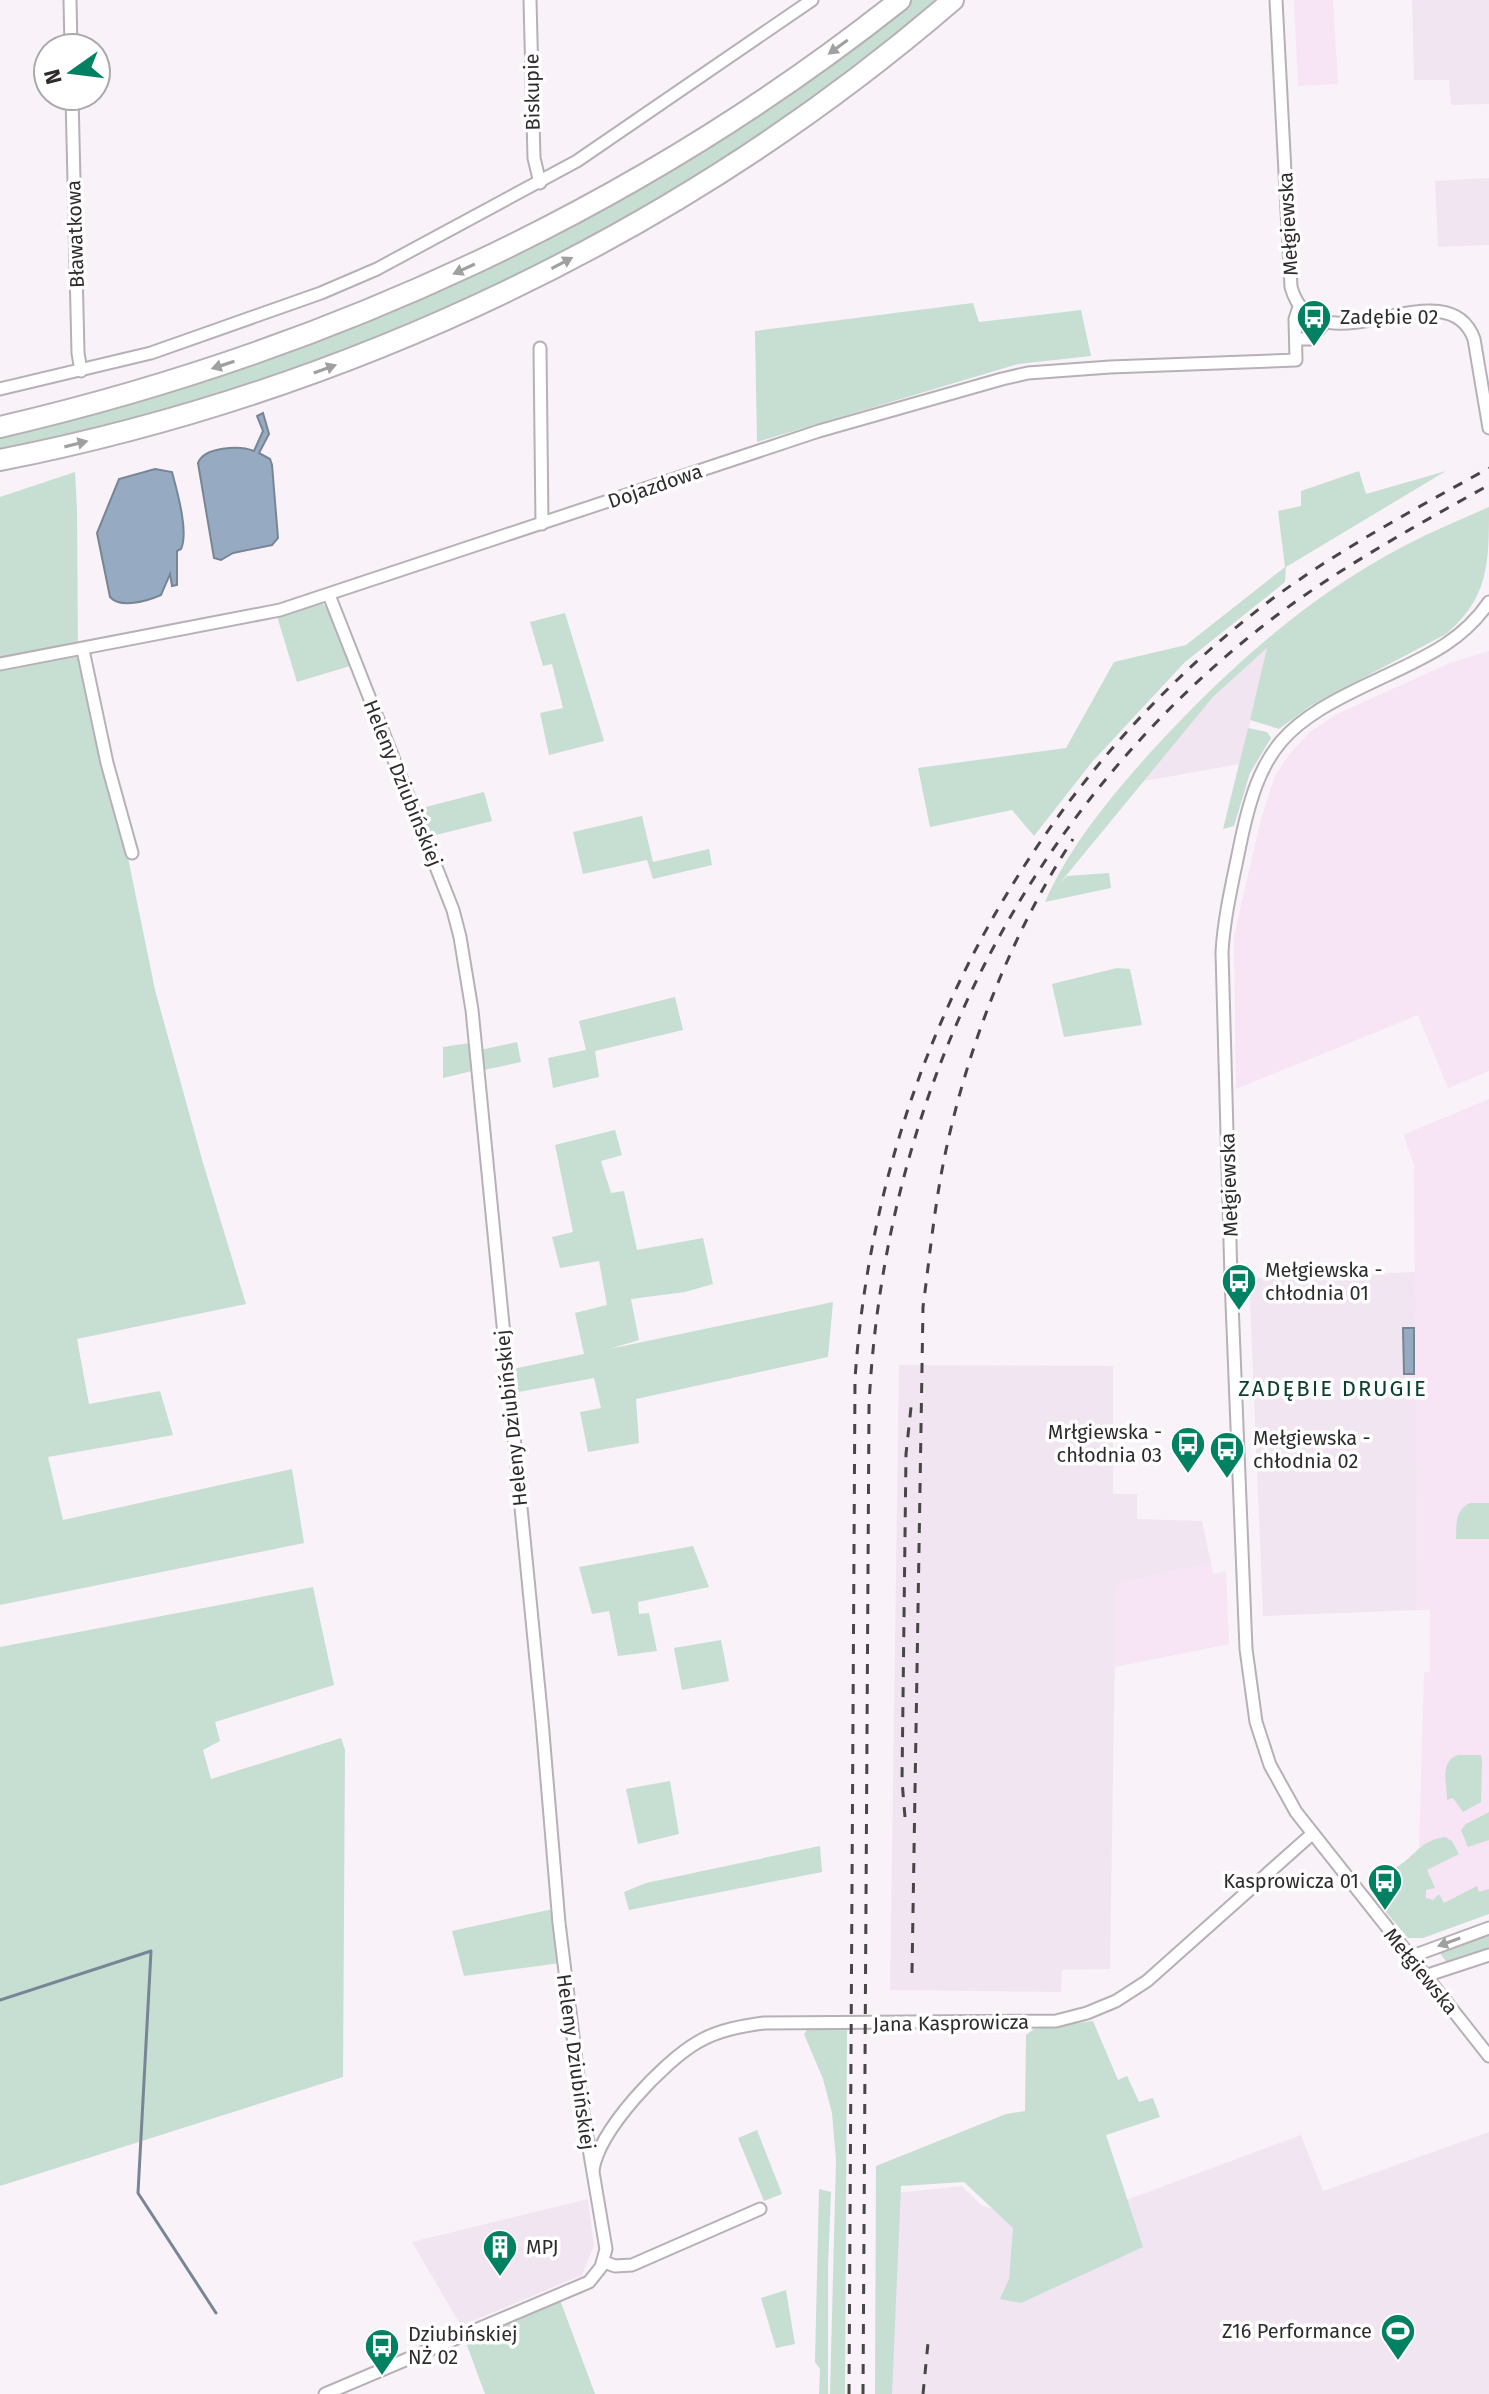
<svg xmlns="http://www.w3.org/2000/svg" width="1489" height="2394" viewBox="0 0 1489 2394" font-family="'Fira Sans',sans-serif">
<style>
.commercial{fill:#f7e4f4}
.built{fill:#f2e5f2}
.green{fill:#c7ded2}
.water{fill:#96abc1;stroke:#778595;stroke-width:2}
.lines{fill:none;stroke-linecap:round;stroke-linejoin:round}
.stream{stroke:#778595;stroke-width:3}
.street-casing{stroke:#b7b0b7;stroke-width:15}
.highway-casing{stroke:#b7b0b7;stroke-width:24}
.street{stroke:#fff;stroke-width:11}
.highway{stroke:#fff;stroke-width:20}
.rail{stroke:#484547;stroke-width:3;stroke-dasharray:10 10;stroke-linecap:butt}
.oneway{fill:#a1a0a0}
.labels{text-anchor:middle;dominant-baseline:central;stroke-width:7;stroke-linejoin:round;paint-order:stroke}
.street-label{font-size:20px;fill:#2e2b2d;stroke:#fff}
.poi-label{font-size:20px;fill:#2e2b2d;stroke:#fff;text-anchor:start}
.neighbourhood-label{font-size:22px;letter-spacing:2px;fill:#0b4030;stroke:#fff}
</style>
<rect width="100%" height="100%" fill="#f9f2f9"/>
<g class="commercial">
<path d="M1294,0H1333L1338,84L1298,86Z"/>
<path d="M1489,651V1071L1448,1088L1418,1015L1236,1089L1234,936L1261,819L1275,776L1291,752L1310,732L1337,714L1450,663Z"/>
<path d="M1489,1099V1895L1417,1923L1424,1673L1430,1671V1610H1417L1414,1164L1403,1135Z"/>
<path d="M1211,1563L1213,1574L1226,1571L1229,1644L1115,1667L1116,1583Z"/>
</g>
<g class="built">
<path d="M1412,0H1489V104L1451,105L1449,80H1414Z"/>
<path d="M1489,178V245L1438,247L1435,181Z"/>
<path d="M1268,647L1240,764L1144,781L1213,697Z"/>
<path d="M1415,1272L1417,1610L1263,1616L1249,1278Z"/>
<path d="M899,1365L1113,1366V1494H1137V1519L1202,1521L1211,1563L1116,1583L1110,1969L1062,1970L1061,1992L890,1990Z"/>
<path d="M1489,2132V2394H891L896,2193L962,2186L981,2205L1048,2229L1301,2135L1323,2191Z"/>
<path d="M588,2199L594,2246L582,2275L461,2326L412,2242Z"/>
</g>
<g class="green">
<path d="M909,0H942L787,120L584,245L399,332L229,395L0,454V433L464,276Z"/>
<path d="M973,303L979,322L1081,310L1091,356L1018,364L757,442L755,331Z"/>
<path d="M1359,471L1366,494L1446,471L1286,567L1285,582L1185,662L1092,762L1034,836L1012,810L930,827L918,768L1066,748L1114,662L1186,645L1285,567L1278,511L1301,506V491Z"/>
<path d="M75,472L77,509L78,659L124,838L155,990L203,1163L246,1304L77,1339L89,1404L160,1391L173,1435L48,1457L63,1520L292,1469L304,1543L0,1605V497Z"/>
<path d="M1489,507C1489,562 1489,598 1446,634L1310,706L1279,729L1250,720L1267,648L1213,697L1060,883L1067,876L1109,873L1111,888L1045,902C1069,847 1109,799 1149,754C1224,672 1306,597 1406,545C1433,531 1462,519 1489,507Z"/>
<path d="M313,604H323L330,611L350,666L297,682L277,616Z"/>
<path d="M565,613L604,741L549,755L540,713L563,708L552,664L543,666L530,622Z"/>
<path d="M1248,728L1267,732L1271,738L1250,773L1234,826L1223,829Z"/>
<path d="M484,792L492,821L432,836L418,809Z"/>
<path d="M642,816L653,862L709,849L712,865L653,879L647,860L583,874L573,832Z"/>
<path d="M1117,968L1130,969L1142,1025L1064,1037L1052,984Z"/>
<path d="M675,997L683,1030L595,1051L599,1077L553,1088L548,1058L586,1050L579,1021Z"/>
<path d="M517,1042L521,1062L484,1070L480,1050Z"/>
<path d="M470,1043L472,1071L443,1078V1047Z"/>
<path d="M615,1130L622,1155L601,1161L611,1193L624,1191L637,1250L703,1238L713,1284L685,1292L631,1299L639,1340L609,1349L833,1302L828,1357L636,1399L639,1443L588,1452L580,1412L601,1408L594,1378L513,1393L508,1370L584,1354L575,1313L607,1305L599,1261L560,1268L552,1237L573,1232L555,1145Z"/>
<path d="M1470,1503H1489V1539H1456C1457,1524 1454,1511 1470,1503Z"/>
<path d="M693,1546L709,1587L638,1602L639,1614L649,1613L657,1651L618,1656L609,1611L592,1614L579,1567Z"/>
<path d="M313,1587L334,1685L215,1722L220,1741L203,1750L211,1779L341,1738L345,1750L343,2077L0,2186V1647Z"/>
<path d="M721,1640L729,1681L682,1690L674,1648Z"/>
<path d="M1458,1755H1481L1482,1761L1481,1802L1463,1812L1453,1798L1447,1800C1447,1783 1439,1762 1458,1755Z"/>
<path d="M670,1781L679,1834L638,1844L626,1789Z"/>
<path d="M1489,1812V1840L1468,1847L1461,1830L1466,1824Z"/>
<path d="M1445,1837L1452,1841L1459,1854L1427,1870L1435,1888L1426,1890V1898L1433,1900L1439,1894L1444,1903L1477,1886L1479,1892L1489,1889V1914L1423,1938H1408L1375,1899L1367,1884C1376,1870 1388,1873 1400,1865C1417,1853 1422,1840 1445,1837Z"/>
<path d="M820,1846L822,1872L629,1910L624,1892L646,1883Z"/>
<path d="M553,1909L560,1963L464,1976L452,1931Z"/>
<path d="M1489,1934V1949L1448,1964L1439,1952Z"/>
<path d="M1093,2021L1118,2080L1127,2076L1139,2102L1153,2098L1160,2117L1106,2135L1143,2247L1021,2303L1000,2299L1009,2279L1013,2228L964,2182L901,2186L892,2394H875L876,2166L1006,2114L1025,2111L1026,2035L1034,2029Z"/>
<path d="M809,2027L847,2030L845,2394H830L836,2160L832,2113L823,2079L804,2034Z"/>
<path d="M757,2130L782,2194L764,2201L738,2138Z"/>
<path d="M819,2189L831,2192L828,2266V2394H819L820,2369L815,2362Z"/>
<path d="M786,2290L795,2344L776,2348L761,2298Z"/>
<path d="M560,2300L595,2394H485L465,2340Z"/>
</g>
<g class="water">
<path d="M263,413L269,434L259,453L270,459L272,465L278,538L272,545L233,553L221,560L214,558L198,463C204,447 239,445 254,451L263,431L257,416Z"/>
<path d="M155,469L172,472C177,491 189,532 181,549L177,551V585L172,586L170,574L161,595C147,601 121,609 110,597L97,533L119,479Z"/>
<path d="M1403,1328H1414V1374H1404Z"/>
</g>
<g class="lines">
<path class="stream" d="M0,2000L151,1951L138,2193L216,2313"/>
<g class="street-casing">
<g id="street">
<path d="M70,0L71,48"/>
<path d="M530,0L534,158L540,183"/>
<path d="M1276,0L1291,287C1316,376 1446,263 1474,339L1489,428"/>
<path d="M72,96L78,353L81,371"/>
<path d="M1296,339H1311L1325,322"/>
<path d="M540,348L542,524"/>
<path d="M0,389L151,353L321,293L377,269L577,161L812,0"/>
<path d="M1489,602C1462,642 1423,658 1381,678C1284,723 1260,744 1239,850C1232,884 1224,918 1222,952L1231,1278L1246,1649L1256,1722L1270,1765L1296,1812L1489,2056"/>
<path d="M83,650L107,763L132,853"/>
<path d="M0,664L280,610L819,431L1002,379L1028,373L1110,367L1296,360L1295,319L1299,307"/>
<path d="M1410,1957L1489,1928"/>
<path d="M1425,1976L1489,1955"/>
<path d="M593,2170C599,2130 663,2062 698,2042C718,2030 742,2026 764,2023L1056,2021L1087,2013L1116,2001L1147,1981L1312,1834"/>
<path d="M604,2262L615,2266L632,2265L760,2209"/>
<path d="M325,2394L589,2282L601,2267L606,2249L581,2101L559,1923L542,1721L472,1010L460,937L453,910L329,595"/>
</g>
</g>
<g class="highway-casing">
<g id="highway">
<path d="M0,427C327,351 637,209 900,0"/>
<path d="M0,460C349,391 683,233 953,0"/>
</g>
</g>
<use href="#street" class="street"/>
<use href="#highway" class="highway"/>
<g class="rail">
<path d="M905,1817L902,1781L906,1454L912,1398"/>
<path d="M912,1973L923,1307C930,1254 935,1201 946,1150C969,1042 1013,931 1073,839"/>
<path d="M849,2394L855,1379C876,1072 1025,785 1272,599C1340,549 1415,509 1489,468"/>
<path d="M863,2394L869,1405C884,1101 1019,819 1259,629C1330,573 1410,529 1489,485"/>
<path d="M923,2394L928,2343"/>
</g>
</g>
<defs><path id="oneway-solid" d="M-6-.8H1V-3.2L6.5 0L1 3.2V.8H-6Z" transform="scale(2)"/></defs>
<g class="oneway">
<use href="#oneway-solid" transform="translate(838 47) rotate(144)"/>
<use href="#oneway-solid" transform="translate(562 263) rotate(-28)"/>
<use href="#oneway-solid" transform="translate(464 269) rotate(155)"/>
<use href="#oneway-solid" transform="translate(223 365) rotate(162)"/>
<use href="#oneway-solid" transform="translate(325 369) rotate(-20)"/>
<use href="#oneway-solid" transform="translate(76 444) rotate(-14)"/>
<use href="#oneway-solid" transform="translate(1449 1942) rotate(160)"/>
</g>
<defs>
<g id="bus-pin" transform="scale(1.8)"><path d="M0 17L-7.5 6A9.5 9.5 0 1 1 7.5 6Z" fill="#008162" stroke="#fff"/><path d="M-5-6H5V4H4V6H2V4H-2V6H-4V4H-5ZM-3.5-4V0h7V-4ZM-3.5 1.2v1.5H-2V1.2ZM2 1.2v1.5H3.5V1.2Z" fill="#fff"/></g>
<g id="building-pin" transform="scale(1.8)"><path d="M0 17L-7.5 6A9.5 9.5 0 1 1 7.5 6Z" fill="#008162" stroke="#fff"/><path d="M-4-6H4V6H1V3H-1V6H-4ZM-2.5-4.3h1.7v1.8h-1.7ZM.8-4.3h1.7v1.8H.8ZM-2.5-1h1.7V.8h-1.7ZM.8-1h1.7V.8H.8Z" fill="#fff"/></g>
<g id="stadium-pin" transform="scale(1.8)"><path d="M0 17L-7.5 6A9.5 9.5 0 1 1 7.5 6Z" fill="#008162" stroke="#fff"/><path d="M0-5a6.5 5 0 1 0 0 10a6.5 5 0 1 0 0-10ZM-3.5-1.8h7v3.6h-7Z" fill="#fff"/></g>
</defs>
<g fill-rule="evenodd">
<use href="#bus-pin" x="1314" y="317"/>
<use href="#bus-pin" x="1239" y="1281"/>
<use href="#bus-pin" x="1188" y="1444"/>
<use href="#bus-pin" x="1227" y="1449"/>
<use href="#bus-pin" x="1385" y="1881"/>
<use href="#building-pin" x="500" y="2247"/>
<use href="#stadium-pin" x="1398" y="2331"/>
<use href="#bus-pin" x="382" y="2346"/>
</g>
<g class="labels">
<g class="street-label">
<text transform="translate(532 92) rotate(-91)">Biskupie</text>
<text transform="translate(1288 224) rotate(-93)">Mełgiewska</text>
<text transform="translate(75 234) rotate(-92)">Bławatkowa</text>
<text transform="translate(655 486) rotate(-19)">Dojazdowa</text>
<text transform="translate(403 783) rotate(68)">Heleny Dziubińskiej</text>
<text transform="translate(1229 1185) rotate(-92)">Mełgiewska</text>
<text transform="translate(511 1418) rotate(-96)">Heleny Dziubińskiej</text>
<text transform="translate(1421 1971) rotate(51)">Mełgiewska</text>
<text transform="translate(951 2023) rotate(-1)">Jana Kasprowicza</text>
<text transform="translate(576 2062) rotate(82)">Heleny Dziubińskiej</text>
</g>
<g class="poi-label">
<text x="1340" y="317">Zadębie 02</text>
<text x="1265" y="1270">Mełgiewska -<tspan x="1265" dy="23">chłodnia 01</tspan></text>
<text x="1162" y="1432" text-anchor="end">Mrłgiewska -<tspan x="1162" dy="23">chłodnia 03</tspan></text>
<text x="1253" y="1438">Mełgiewska -<tspan x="1253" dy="23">chłodnia 02</tspan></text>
<text x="1359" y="1881" text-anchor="end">Kasprowicza 01</text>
<text x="526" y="2247">MPJ</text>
<text x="1372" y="2331" text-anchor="end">Z16 Performance</text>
<text x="408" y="2334">Dziubińskiej<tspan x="408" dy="23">NŻ 02</tspan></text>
</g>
<g class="neighbourhood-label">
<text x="1333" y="1388">ZADĘBIE DRUGIE</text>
</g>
</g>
<g transform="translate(72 72) rotate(256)"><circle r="38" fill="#ffffff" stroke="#abaaab" stroke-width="2"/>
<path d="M0-6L14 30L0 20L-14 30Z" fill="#008162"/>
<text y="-12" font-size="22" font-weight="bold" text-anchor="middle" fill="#2e2b2d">N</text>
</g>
</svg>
